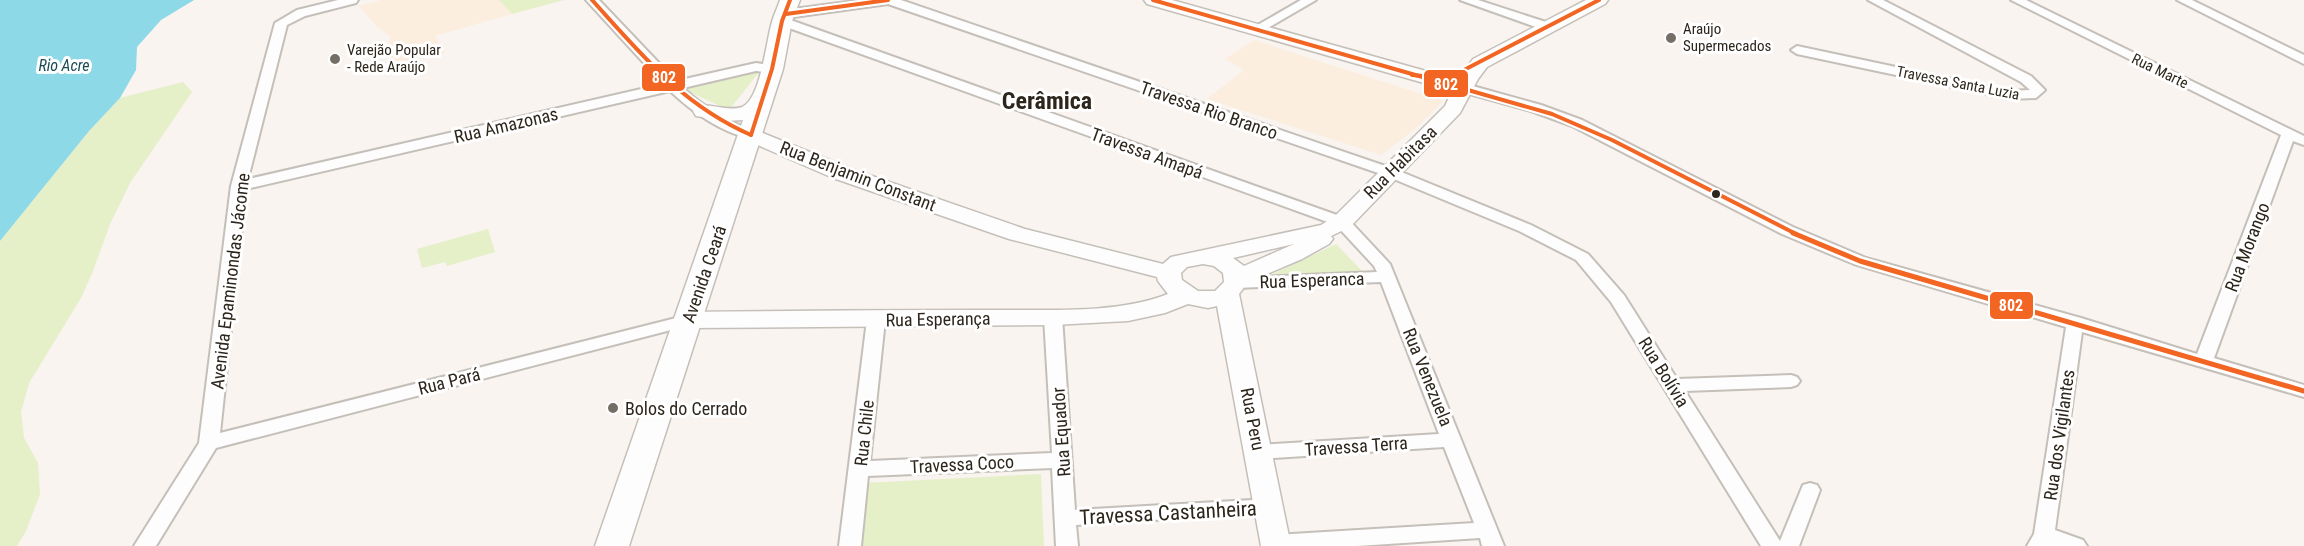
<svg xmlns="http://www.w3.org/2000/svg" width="2304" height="546" viewBox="0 0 2304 546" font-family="'Roboto Condensed',sans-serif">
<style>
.built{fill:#fceede}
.green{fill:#e5efc8}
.water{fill:#8dd9e7}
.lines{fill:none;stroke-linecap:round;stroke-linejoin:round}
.street-casing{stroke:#c5bfb9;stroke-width:4}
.secondary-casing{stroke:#c5bfb9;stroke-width:3}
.primary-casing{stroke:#c5bfb9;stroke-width:3}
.street{fill:#fefdfd;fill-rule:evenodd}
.secondary{fill:#fefdfd;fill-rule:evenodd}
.primary{fill:#fefdfd;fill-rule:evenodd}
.bus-1-far1-casing{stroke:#fff;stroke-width:8}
.bus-1-casing{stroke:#fff;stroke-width:10}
.bus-1-far1{stroke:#f26522;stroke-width:4}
.bus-1{stroke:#f26522;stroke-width:5}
.poi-dot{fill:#746e66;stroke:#fff;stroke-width:2}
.bus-dot{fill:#2d261c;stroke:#fff;stroke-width:2}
.labels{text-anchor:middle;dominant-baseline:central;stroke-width:6;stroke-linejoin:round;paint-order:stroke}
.far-poi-label{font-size:15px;fill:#2d261c;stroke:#fff;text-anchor:start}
.far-street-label{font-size:15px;fill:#2d261c;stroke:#fff}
.far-water-label{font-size:16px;font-style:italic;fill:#1a4a54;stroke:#fff}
.street-label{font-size:18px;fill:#2d261c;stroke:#fff}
.poi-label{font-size:18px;fill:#2d261c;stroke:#fff;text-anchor:start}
.near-street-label{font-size:21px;fill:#2d261c;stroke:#fff}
.district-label{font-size:24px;font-weight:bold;fill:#2d261c;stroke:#fff}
.line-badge{stroke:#fff;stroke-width:2}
.badge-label{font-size:16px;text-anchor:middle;font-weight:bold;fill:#fff}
</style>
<rect width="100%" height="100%" fill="#f9f4ef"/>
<g class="built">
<path d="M381,0H499L512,14L435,36L445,53L389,64L390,36L376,26L359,6Z"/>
<path d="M1254,40L1443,101L1415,129L1381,155L1207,99L1244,70L1225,59Z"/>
</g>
<g class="green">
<path d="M499,0H564L512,14Z"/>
<path d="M760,71L729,110L683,89Z"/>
<path d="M183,82L192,92L130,183L110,224L93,271L81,298L29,383L21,412L24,438L38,463L40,494L26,531L17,546H0V241L89,131L120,98Z"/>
<path d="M488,229L495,252L447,266L445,262L422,268L417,249Z"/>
<path d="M1336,244L1363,272L1260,280Z"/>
<path d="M1041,474L1044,546H857L864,483Z"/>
</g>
<path class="water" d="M0,0H194L161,20L137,47L136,70L120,98L89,131L0,241Z"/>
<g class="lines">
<g class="street-casing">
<g id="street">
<path d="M338,0H358L356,3L305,16L287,25L248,179L663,84L586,0H599L676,81L756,63L777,66L779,69L772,73L756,71L683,88C705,108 728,122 756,132L758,135L751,139C719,131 694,113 670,91L246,189L220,433L688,315L694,316L697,320L694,324L216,448L156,546H134L199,443L231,186L275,23L297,10Z"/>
<path d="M862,0H901L1394,169L1531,225L1588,254L1624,295L1677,379L1791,375L1797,377L1800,381L1797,385L1791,387L1685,391L1780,541L1803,485L1810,483L1817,485L1820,490L1799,546H1761L1611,302L1576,260L1519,231L1384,175L888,4L786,18L780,14L786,10Z"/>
<path d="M1301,0H1316L1259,33L1255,34L1249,30Z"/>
<path d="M1460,0H1478L1552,24L1554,27L1552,30H1544Z"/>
<path d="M1868,0H1883L2031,76L2045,90L2036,98L2009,99L1797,54L1791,50L1797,46L2009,91L2030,90L2021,82Z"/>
<path d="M2011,0H2026L2304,136V145L2293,141L2214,358L2304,385V397L2082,332L2055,530L2083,540L2087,546H2027L2034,534L2066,327L1854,264L1782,234L1572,126L1531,111L1459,91L1457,88L1459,85H1469L1541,105L1582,120L1793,227L1866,258L2081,318L2197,354L2281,135Z"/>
<path d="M2177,0H2192L2304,55V64Z"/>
<path d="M782,17L1348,219L1390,264L1504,546H1482L1480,538L1357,546H1266L1264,543L1268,537L1275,535L1474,523L1444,447L1259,459L1252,457L1249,452L1252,447L1259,445L1439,434L1381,282L1236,288L1228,283L1236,278L1377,272L1374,266L1336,225L778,24V18Z"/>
<path d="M1053,312L1059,313L1062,317L1075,510L1270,499L1277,502L1280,507L1277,512L1076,525L1078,546H1056L1052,468L868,476L861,546H839L867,320L870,316H882L885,320L870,461L1052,453L1044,317L1047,313Z"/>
</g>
</g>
<g class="secondary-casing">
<path id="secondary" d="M1144,0H1172L1458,80L1473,59L1586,0H1608L1605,4L1487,67L1478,79L1460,113L1350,227L1331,236L1333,239L1329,244L1302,259L1248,282L1239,294L1291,546H1261L1217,306L1208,308L1188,304L1165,313L1128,321L1053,325L688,328L679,326L675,320L679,314L688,312C787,311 885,310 984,310C1040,309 1116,315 1168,294L1158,281L1157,277L1009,239L833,178L744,139L741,135L744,131L751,129L758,131L849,168L1025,229L1163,264L1171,257L1321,225L1334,217L1445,106L1452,91L1147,4ZM1294,244L1244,266L1233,258ZM1203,264L1214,266L1223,273L1224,282L1215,291H1198L1182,280L1181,273L1187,267Z"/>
</g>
<g class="primary-casing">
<path id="primary" d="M780,0H800L792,21L783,69L629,546H595L743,120L726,121L696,116L693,111L696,106C711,103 727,112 742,107C761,99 766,41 772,22C774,14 778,7 780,0Z"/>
</g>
<use href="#street" class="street"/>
<use href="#secondary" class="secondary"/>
<use href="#primary" class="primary"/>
<g class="bus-1-far1-casing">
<g id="bus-1-far1">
<path d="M592,0C641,54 682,105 751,135"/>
<path d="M1153,0L1552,114L1612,140L1796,234"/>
<path d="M786,14L888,0"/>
<path d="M1412,75L1433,77L1462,71L1599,0"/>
<path d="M751,135L772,69L782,21L790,0"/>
</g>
</g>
<g class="bus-1-casing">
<path id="bus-1" d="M1793,233L1860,261L2304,391"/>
</g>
<use href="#bus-1-far1" class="bus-1-far1"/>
<use href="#bus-1" class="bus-1"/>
</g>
<g class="poi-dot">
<circle cx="1671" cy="38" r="6"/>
<circle cx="335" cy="59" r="6"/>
<circle cx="613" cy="408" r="6"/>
</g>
<circle class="bus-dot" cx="1716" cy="194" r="5"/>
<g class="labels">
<g class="far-poi-label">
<text x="1683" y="29">Araújo<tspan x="1683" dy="17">Supermecados</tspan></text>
<text x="347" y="50">Varejão Popular<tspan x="347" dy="17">- Rede Araújo</tspan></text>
</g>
<g class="far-street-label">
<text transform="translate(2160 71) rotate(26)">Rua Marte</text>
<text transform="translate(1958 83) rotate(11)">Travessa Santa Luzia</text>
</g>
<g class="far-water-label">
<text x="64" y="65">Rio Acre</text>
</g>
<g class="street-label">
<text transform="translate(1209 110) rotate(19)">Travessa Rio Branco</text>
<text transform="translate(506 125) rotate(-13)">Rua Amazonas</text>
<text transform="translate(1147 153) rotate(20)">Travessa Amapá</text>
<text transform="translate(1400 162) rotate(-45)">Rua Habitasa</text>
<text transform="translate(858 176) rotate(21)">Rua Benjamin Constant</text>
<text transform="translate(2247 247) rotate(-69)">Rua Morango</text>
<text transform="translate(704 274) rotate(-71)">Avenida Ceará</text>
<text transform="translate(1312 280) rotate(-2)">Rua Esperanca</text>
<text transform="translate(230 281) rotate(-83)">Avenida Epaminondas Jácome</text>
<text transform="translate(938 319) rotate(-1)">Rua Esperança</text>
<text transform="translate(1664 372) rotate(58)">Rua Bolívia</text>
<text transform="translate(1428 377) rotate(68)">Rua Venezuela</text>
<text transform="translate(449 381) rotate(-14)">Rua Pará</text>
<text transform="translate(1253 419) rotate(79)">Rua Peru</text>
<text transform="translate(1061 432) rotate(-94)">Rua Equador</text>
<text transform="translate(864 433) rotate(-84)">Rua Chile</text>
<text transform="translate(2059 435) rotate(-82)">Rua dos Vigilantes</text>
<text transform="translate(1356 446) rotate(-4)">Travessa Terra</text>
<text transform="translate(962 464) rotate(-3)">Travessa Coco</text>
</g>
<g class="poi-label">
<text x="625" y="408">Bolos do Cerrado</text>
</g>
<g class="near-street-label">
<text transform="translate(1168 513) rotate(-3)">Travessa Castanheira</text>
</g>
<g class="district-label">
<text x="1047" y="101">Cerâmica</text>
</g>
</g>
<g class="line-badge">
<rect x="641" y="63" width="45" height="29" rx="6" fill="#f26522"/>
<rect x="1423" y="69" width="46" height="29" rx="6" fill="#f26522"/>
<rect x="1989" y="291" width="45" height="29" rx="6" fill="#f26522"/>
</g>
<g class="badge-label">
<text x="664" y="83">802</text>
<text x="1446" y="90">802</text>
<text x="2011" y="311">802</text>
</g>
</svg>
